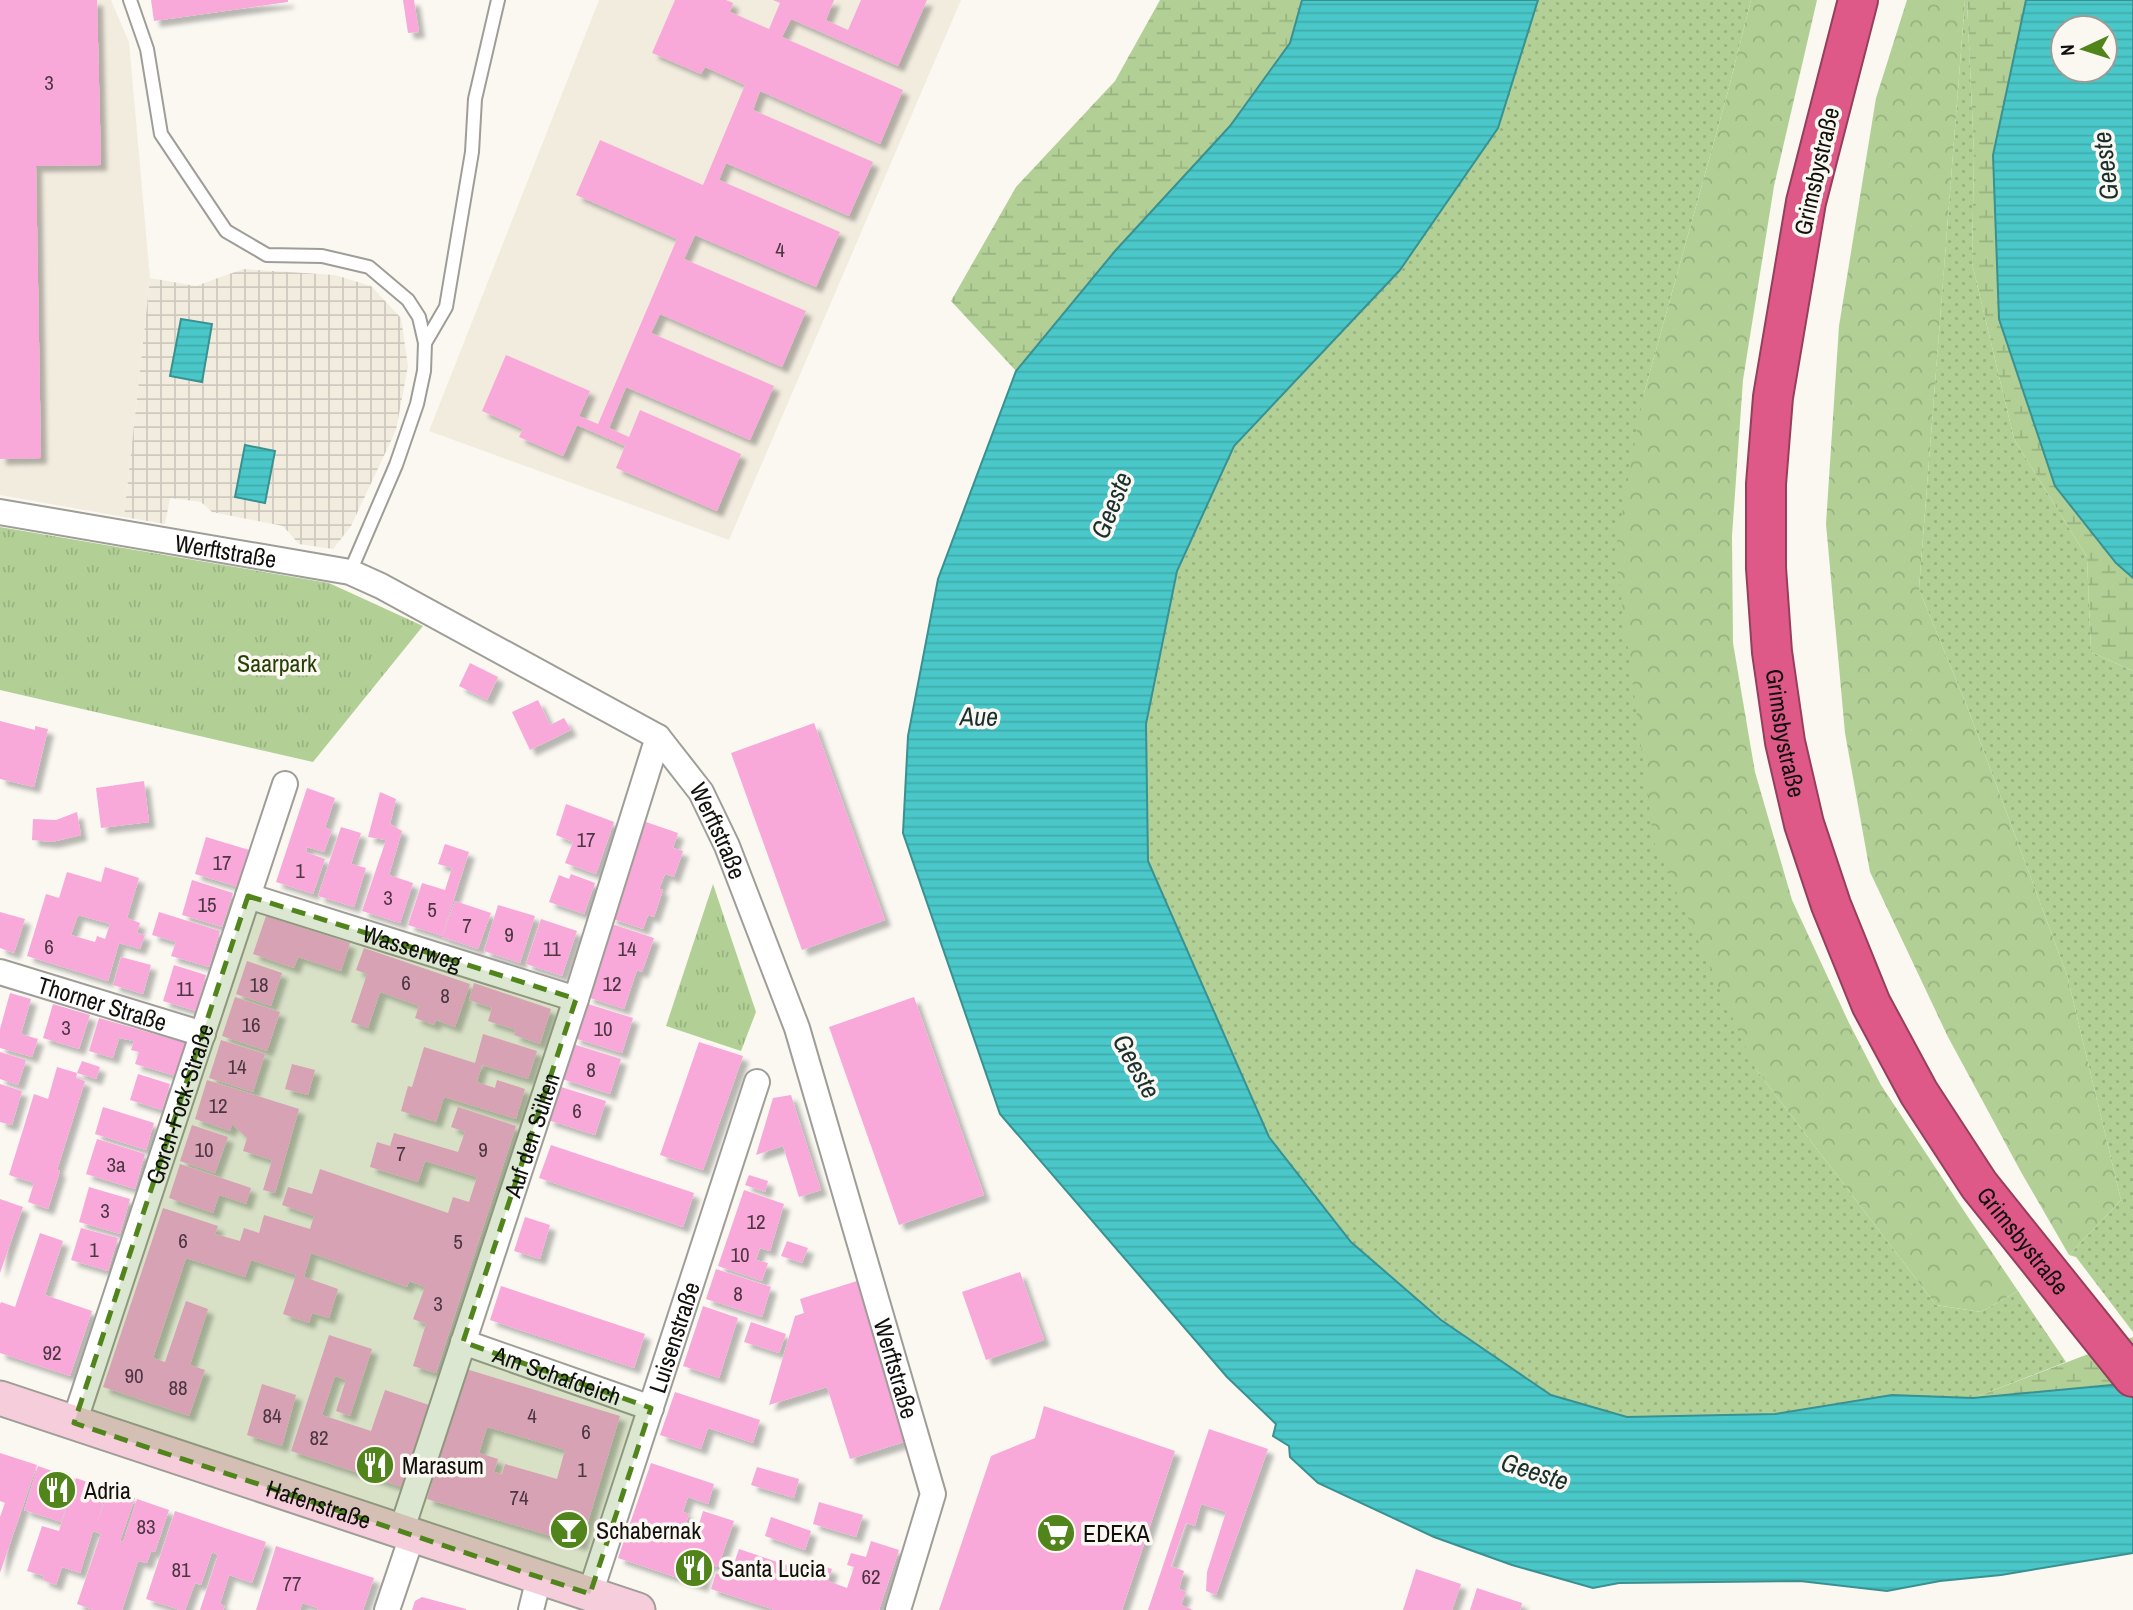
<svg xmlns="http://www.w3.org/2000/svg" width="2133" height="1610" viewBox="0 0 2133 1610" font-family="'Archivo Narrow',sans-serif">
<defs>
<pattern id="industrial-grid" width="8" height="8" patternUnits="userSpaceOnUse" patternTransform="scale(1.75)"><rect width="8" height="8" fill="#f2ecdf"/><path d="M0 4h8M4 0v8" fill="none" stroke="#cec9be"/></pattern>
<pattern id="grass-dots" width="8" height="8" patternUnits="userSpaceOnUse" patternTransform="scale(1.75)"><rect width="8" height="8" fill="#b2d096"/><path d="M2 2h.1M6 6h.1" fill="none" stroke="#98b280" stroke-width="1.8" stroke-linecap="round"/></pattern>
<pattern id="forest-crowns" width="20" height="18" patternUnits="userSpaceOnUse" patternTransform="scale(1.75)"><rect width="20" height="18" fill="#b2d096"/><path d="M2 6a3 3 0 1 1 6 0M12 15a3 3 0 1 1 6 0" fill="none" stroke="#98b280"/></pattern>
<pattern id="wetland-marsh" width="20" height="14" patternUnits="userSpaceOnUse" patternTransform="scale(1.75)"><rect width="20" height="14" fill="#b2d096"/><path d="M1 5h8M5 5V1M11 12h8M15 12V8" fill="none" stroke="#98b280"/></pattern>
<pattern id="park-tufts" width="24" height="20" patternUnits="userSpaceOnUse" patternTransform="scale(1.75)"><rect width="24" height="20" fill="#b2d096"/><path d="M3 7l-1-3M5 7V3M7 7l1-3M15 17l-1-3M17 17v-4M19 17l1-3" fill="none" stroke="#98b280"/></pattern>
<pattern id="water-rules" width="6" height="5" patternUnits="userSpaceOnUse" patternTransform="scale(1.75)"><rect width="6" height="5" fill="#4ac8c9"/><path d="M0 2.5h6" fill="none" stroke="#40abab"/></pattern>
<filter id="shadow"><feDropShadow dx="6" dy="6" stdDeviation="2" flood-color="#0004"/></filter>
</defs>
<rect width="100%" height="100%" fill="#faf8f1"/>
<path fill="#f2ecdf" d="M0 0H111L129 42 150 278 124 517 0 495Z
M599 0H961L729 540 429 431Z"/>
<path fill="url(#industrial-grid)" d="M243 269 335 275 371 286 401 318 408 366 396 430 351 526 333 549 299 544 283 526 212 512 201 502 170 498 165 524 124 517 150 278 196 286Z"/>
<path fill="url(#grass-dots)" d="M1538 0H1751L1727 95 1644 393 1755 1068 1936 1305 1981 1312 2018 1291 2066 1362 1973 1398 1892 1395 1775 1414 1627 1417 1551 1395 1441 1320 1351 1242 1269 1137 1148 861 1146 724 1177 571 1234 446 1400 270 1498 128Z
M1965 0H1967L1974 154 1972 263 2014 439 2087 557 2091 652 2133 671V1332L2076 1257 2069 1255 2121 1200 2067 975 1968 709 1919 589Z"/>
<path fill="url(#forest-crowns)" d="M1751 0H1817L1774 186 1743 380 1732 536 1733 643 1755 772 1792 900 1849 1023 1881 1085 1966 1214 2018 1291 1981 1312 1936 1305 1755 1068 1654 842 1615 552 1644 393 1727 95Z
M1907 0H1965L1919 589 1968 709 2067 975 2121 1200 2069 1255 2021 1172 1948 1037 1870 872 1845 733 1826 524 1839 326 1876 98Z"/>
<path fill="url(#wetland-marsh)" d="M1160 0H1302L1290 43 1230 126 1115 251 1016 371 951 301 1016 187 1115 81Z
M1967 0H2026L1993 155 2055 486 2116 563 2133 578V671L2091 652 2087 557 2014 439 1972 263 1974 154Z
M2133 1337V1383L1973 1398Z"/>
<path fill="url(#park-tufts)" d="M0 527 329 583 423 626 313 762 0 690Z
M713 884 756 1012 741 1051 666 1026Z"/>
<path fill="url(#water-rules)" stroke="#399191" stroke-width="2" fill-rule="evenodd" d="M1302 0H1538L1498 128 1400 270 1234 446 1177 571 1146 724 1148 861 1269 1137 1351 1242 1441 1320 1551 1395 1627 1417 1775 1414 1892 1395 1973 1398 2133 1383V1553L2001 1575 1940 1581 1887 1591 1800 1581 1619 1583 1593 1588 1512 1565 1434 1537 1318 1483 1290 1457 1289 1446 1273 1436 1276 1424 1227 1377 1000 1114 903 833 908 736 938 579 1016 371 1115 251 1230 126 1290 43Z
M2026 0H2133V578L2116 563 2055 486 1999 319 1993 155ZM2063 28H2105V70H2063Z
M181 319 212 324 202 382 170 376Z
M245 445 275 451 265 503 235 497Z"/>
<path fill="#f8a9da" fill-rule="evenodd" filter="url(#shadow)" d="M0 0H97L101 165 36 166 41 458 0 459Z
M151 0H288V2L154 21Z
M403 0H414L419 32 408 33Z
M675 0H726L733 3 730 12 769 29 780 3 773 0H834L826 20 848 30 861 0H927L898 66 791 19 782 37 903 90 880 144 760 91 753 110 873 162 849 216 726 163 719 180 840 232 816 287 695 235 684 259 806 311 782 367 660 314 651 333 774 386 750 440 626 387 609 428 629 437 640 410 741 454 717 511 616 468 625 446 577 425 563 456 519 437 523 429 482 411 506 355 590 391 579 416 598 424 677 239 576 195 600 140 703 185 745 85 705 67 701 74 652 53Z
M470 663 498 677 487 700 459 686Z
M538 700 550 725 564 718 571 730 530 750 512 712Z
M0 721 35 730V726L48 729 34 787 0 779Z
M814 723 885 920 802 950 731 753Z
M144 781 149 822 101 828 96 788Z
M307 788 335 798 325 828 332 830 324 852 307 847 306 852 325 859 313 894 276 882Z
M380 792 396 799 390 824 402 831 389 875 413 883 400 923 362 911 386 840 368 837Z
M566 804 614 822 596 874 565 863 573 842 556 835Z
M77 812 81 835 52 842 32 840 33 819 56 820Z
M643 821 678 833 673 848 683 851 674 877 665 874 659 889 663 890 654 917 648 915 643 929 610 918Z
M341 827 361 833 351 864 366 868 354 907 318 896Z
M206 837 249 850 238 887 195 874Z
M445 844 469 852 442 936 408 925 422 883 445 890 452 868 438 864Z
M105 867 139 878 127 918 140 923 137 933 145 935 140 949 119 943 108 981 27 956 46 894 59 898 67 872 101 882ZM78 915 110 924 105 939 97 936 95 942 71 935Z
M571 874 595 883 584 914 549 902 559 875 569 879Z
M192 880 233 893 222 927 182 915Z
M455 901 491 913 478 949 442 937Z
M498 905 535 916 520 963 484 951Z
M0 912 25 919 14 953 0 948Z
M159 912 220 931 209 967 171 956 176 942 152 935Z
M266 916 350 943 341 971 298 957 294 968 253 954Z
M541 919 577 931 562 976 526 964Z
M612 924 654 938 642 972 637 970 624 1009 587 997Z
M364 948 470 984 455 1027 436 1020 434 1025 415 1018 419 1006 380 992 368 1028 351 1022 367 974 356 970Z
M121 957 151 965 143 994 113 985Z
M247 961 282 973 271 1006 236 994Z
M174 965 206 975 196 1011 163 1001Z
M474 983 551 1009 540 1044 514 1035 516 1030 488 1021 492 1008 469 1000Z
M10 993 31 999 21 1034 38 1039 32 1057 0 1048V1029Z
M235 997 280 1012 267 1051 222 1036Z
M914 997 984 1195 899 1225 829 1027Z
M585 1003 633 1018 622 1053 574 1038Z
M53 1004 90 1015 79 1049 43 1038Z
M99 1018 186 1043 176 1076 135 1064 139 1052 131 1050 134 1041 119 1038 113 1058 89 1051Z
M483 1034 537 1051 528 1079 482 1065 477 1082 495 1088 497 1080 525 1089 516 1119 444 1097 436 1122 401 1111 408 1086 412 1087 424 1047 475 1063Z
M221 1040 265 1054 253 1092 209 1078Z
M699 1042 743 1056 703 1170 660 1155Z
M573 1044 621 1059 610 1094 562 1079Z
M0 1052 26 1060 18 1085 0 1079Z
M82 1061 100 1067 96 1079 77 1073 76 1078 85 1081 57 1170 60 1171 48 1209 28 1202 34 1183 9 1175 34 1094 48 1099 57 1067 77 1073Z
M292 1064 315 1070 308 1095 285 1089Z
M138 1074 170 1084 162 1110 130 1100Z
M207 1080 299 1109 275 1193 263 1190 272 1160 243 1151 247 1138 232 1124 230 1131 195 1119Z
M0 1084 22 1091 12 1125 0 1122Z
M558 1086 606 1101 595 1135 548 1120Z
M791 1095 821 1190 799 1197 783 1146 756 1155 773 1098Z
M103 1107 154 1123 146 1150 95 1134Z
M458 1107 516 1126 436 1373 413 1366 426 1324 413 1319 425 1287 409 1281 407 1287 311 1253 304 1277 338 1289 329 1318 312 1313 309 1323 283 1314 296 1275 251 1260 245 1277 186 1258 153 1358 165 1362 186 1301 208 1309 190 1365 205 1370 189 1416 103 1387 163 1208 218 1226 215 1234 240 1241 244 1228 259 1233 264 1215 310 1229 314 1216 282 1205 288 1187 312 1194 320 1169 448 1213 453 1197 469 1202 477 1177 425 1161 418 1182 370 1167 377 1142 390 1146 394 1133 458 1152 465 1132 451 1127Z
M192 1125 228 1137 215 1173 180 1161Z
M97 1139 145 1154 135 1189 86 1174Z
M551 1145 694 1193 683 1227 539 1178Z
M180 1164 251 1188 246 1204 219 1195 213 1213 169 1198Z
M749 1175 768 1181 765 1192 745 1185Z
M89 1187 130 1199 120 1234 79 1222Z
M744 1190 784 1204 770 1251 760 1248 756 1260 768 1263 762 1281 718 1266Z
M0 1199 23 1207 0 1273Z
M525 1217 550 1225 540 1259 514 1251Z
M81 1228 118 1238 108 1271 71 1260Z
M40 1233 63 1241 45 1295 92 1311 70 1376 0 1353V1304L1 1302 15 1307Z
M787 1241 808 1248 802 1263 781 1256Z
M716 1269 771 1287 762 1317 706 1299Z
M1020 1272 1044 1340 986 1360 962 1292Z
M857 1281 907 1441 850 1459 827 1387 769 1405 795 1316 804 1313 800 1299Z
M501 1286 645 1334 634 1368 490 1320Z
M703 1306 738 1318 719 1378 683 1366Z
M751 1322 786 1334 779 1353 744 1342Z
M329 1335 372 1349 350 1416 336 1411 346 1380 335 1376 322 1415 371 1431 385 1390 429 1405 402 1487 291 1451Z
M466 1369 620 1416 581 1545 427 1499ZM487 1427 565 1450 557 1479 505 1464 502 1474 494 1472 498 1459 479 1453Z
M262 1384 296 1395 282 1446 247 1435Z
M675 1392 760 1420 753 1443 708 1428 701 1449 660 1435Z
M1044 1406 1175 1451 1122 1610H939L991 1456 1035 1438Z
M1209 1429 1268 1449 1216 1595 1206 1591 1207 1572 1226 1512 1201 1504 1195 1526 1186 1523 1171 1566 1184 1571 1179 1589 1186 1592 1181 1605 1193 1610H1148Z
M0 1453 37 1465 0 1573V1517L5 1503 0 1501Z
M651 1463 714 1484 708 1504 688 1497 683 1512 689 1514 682 1536 694 1540 703 1511 734 1521 718 1567 709 1564 702 1586 618 1558Z
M38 1466 75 1479 61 1522 24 1510Z
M757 1467 799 1479 794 1498 751 1485Z
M76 1478 107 1489 97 1524 109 1489 135 1498 120 1541 123 1542 137 1499 169 1510 155 1552 151 1551 147 1563 138 1561 122 1610H94L77 1604 101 1534 93 1531 80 1573 62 1567 56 1585 43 1580 44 1576 27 1571 42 1526 59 1531Z
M819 1502 863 1515 856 1537 813 1524Z
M175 1511 266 1542 252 1583 229 1575 220 1604 225 1606 223 1610H200L218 1555 212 1552 201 1585 195 1583 185 1610H180L146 1599Z
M771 1517 811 1531 805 1550 765 1536Z
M871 1541 899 1550 879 1610H775L711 1589 716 1573 729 1578 739 1549 810 1573 814 1563 832 1569 828 1581 847 1588 854 1567 847 1565 851 1553 866 1557Z
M276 1546 374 1578 363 1610H317L318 1608 302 1603 300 1610H256Z
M1416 1569 1461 1584 1452 1610H1403Z
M1477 1588 1522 1603 1520 1610H1470Z
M422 1597 466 1609V1610H412L415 1601Z"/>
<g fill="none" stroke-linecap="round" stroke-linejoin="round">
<g stroke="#9f9d97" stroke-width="16">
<path id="lane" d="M130 0 147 49 161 134 226 231 267 255 322 256 369 267 408 300 419 317 425 343 424 371 417 404 396 465 350 572
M425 343 446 307 472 152 475 99 498 0"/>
</g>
<g stroke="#9f9d97" stroke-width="28">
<g id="street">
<path id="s1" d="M0 512 350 572 381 586 658 737 701 792 727 846 797 1028 933 1494 898 1610"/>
<path id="s2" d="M248 896 576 999"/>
<path id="s3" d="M0 972 203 1034"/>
<path id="s4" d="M463 1342 651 1408"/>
<path id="s5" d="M74 1423 285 784"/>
<path id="s6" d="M401 1532 576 999 658 737"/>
<path id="s7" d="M590 1594 757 1082"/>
<path d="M387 1610 412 1536"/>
<path d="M531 1610 539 1578"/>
</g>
</g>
<g stroke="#9f9d97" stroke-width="37">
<g id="secondary">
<path id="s8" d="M0 1398 638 1610"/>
</g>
</g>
<g stroke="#963f5d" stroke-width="42">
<g id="highway">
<path id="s9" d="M1858 0 1806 202 1773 397 1766 484V568L1772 652 1785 742 1804 824 1831 905 1871 1004 1919 1093 1979 1185 2133 1377"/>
</g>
</g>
<use href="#lane" stroke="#fff" stroke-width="12"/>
<use href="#street" stroke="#fff" stroke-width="24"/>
<use href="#secondary" stroke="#f5cddb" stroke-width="33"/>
<use href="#highway" stroke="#de5987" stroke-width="38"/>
</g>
<path fill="#51851c" fill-opacity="0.2" stroke="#51851c" stroke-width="5" stroke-dasharray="14 9" stroke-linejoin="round" d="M248 896 576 999 463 1342 651 1408 590 1594 74 1423Z"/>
<defs>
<g id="restaurant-disc" transform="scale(2.0125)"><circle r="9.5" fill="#51851c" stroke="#faf8f1"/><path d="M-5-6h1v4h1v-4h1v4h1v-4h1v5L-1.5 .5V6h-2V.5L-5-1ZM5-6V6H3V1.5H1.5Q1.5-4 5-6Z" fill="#fff"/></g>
<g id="bar-disc" transform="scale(2.0125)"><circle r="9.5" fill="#51851c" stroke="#faf8f1"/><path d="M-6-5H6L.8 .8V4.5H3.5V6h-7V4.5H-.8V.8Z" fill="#fff"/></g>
<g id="supermarket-disc" transform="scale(2.0125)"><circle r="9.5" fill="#51851c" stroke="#faf8f1"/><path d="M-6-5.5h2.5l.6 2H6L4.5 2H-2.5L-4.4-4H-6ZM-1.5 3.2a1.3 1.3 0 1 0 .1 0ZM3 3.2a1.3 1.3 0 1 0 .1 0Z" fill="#fff"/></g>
</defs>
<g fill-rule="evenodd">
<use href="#restaurant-disc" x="375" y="1465"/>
<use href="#restaurant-disc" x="57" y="1490"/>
<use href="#bar-disc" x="569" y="1530"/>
<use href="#supermarket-disc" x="1056" y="1533"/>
<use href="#restaurant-disc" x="694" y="1568"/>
</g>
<g text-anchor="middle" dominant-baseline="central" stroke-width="7" stroke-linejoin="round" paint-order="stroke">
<g font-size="21" fill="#4b3641">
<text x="49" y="82">3</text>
<text x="780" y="249">4</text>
<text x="586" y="839">17</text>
<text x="222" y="862">17</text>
<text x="300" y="870">1</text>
<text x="388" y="897">3</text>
<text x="207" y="904">15</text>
<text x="432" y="909">5</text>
<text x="467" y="925">7</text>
<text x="509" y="934">9</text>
<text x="49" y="946">6</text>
<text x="552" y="948">11</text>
<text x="627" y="948">14</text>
<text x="406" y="982">6</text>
<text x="612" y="983">12</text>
<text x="259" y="984">18</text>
<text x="185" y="988">11</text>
<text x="445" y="995">8</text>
<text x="251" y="1024">16</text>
<text x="66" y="1027">3</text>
<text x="603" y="1028">10</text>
<text x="237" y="1066">14</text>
<text x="591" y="1069">8</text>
<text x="218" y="1105">12</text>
<text x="577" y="1110">6</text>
<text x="204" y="1149">10</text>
<text x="483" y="1149">9</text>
<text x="401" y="1153">7</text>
<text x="116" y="1164">3a</text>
<text x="105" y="1210">3</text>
<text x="756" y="1221">12</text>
<text x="183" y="1240">6</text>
<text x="458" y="1241">5</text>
<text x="94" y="1249">1</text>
<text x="740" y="1254">10</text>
<text x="738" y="1293">8</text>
<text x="438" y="1303">3</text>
<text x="52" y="1352">92</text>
<text x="134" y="1375">90</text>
<text x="178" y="1387">88</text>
<text x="272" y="1415">84</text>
<text x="532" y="1415">4</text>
<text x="586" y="1431">6</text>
<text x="319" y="1437">82</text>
<text x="582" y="1469">1</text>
<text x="519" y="1497">74</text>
<text x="146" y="1526">83</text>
<text x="181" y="1569">81</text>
<text x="871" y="1576">62</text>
<text x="292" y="1583">77</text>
</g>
<g font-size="24" fill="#11100e" stroke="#faf8f1">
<text transform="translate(1816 171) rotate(-77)">Grimsbystraße</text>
<text stroke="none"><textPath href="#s1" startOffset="229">Werftstraße</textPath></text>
<text stroke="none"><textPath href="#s9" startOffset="744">Grimsbystraße</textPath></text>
<text stroke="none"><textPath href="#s1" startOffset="817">Werftstraße</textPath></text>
<text stroke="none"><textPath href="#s2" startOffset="172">Wasserweg</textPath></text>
<text stroke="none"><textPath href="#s3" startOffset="107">Thorner Straße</textPath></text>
<text stroke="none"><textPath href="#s5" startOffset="336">Gorch-Fock-Straße</textPath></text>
<text stroke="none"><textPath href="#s6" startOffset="418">Auf den Sülten</textPath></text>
<text stroke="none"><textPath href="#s9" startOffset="1311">Grimsbystraße</textPath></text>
<text stroke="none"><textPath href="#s7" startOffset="270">Luisenstraße</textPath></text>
<text stroke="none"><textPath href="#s1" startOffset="1384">Werftstraße</textPath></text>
<text stroke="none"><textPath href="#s4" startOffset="100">Am Schafdeich</textPath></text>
<text stroke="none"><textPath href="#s8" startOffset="336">Hafenstraße</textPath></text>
</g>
<g font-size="24" fill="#283f07" stroke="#faf8f1">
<text x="277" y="663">Saarpark</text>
</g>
<g font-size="24" fill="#11100e" stroke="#faf8f1" text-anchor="start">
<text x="402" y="1465">Marasum</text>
<text x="84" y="1490">Adria</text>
<text x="596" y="1530">Schabernak</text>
<text x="1083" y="1533">EDEKA</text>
<text x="721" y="1568">Santa Lucia</text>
</g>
<g font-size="26" font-style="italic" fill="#1a3030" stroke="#faf8f1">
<text transform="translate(2105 166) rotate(-97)">Geeste</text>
<text transform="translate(1111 505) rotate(-68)">Geeste</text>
<text transform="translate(979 716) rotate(1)">Aue</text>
<text transform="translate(1137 1066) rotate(61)">Geeste</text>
<text transform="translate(1535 1471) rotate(18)">Geeste</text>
</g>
</g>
<g transform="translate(2084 49) rotate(266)"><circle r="33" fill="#faf8f1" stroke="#9d9b96" stroke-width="2"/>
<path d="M0-5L12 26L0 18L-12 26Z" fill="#51851c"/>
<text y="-10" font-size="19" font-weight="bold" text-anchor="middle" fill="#11100e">N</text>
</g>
</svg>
